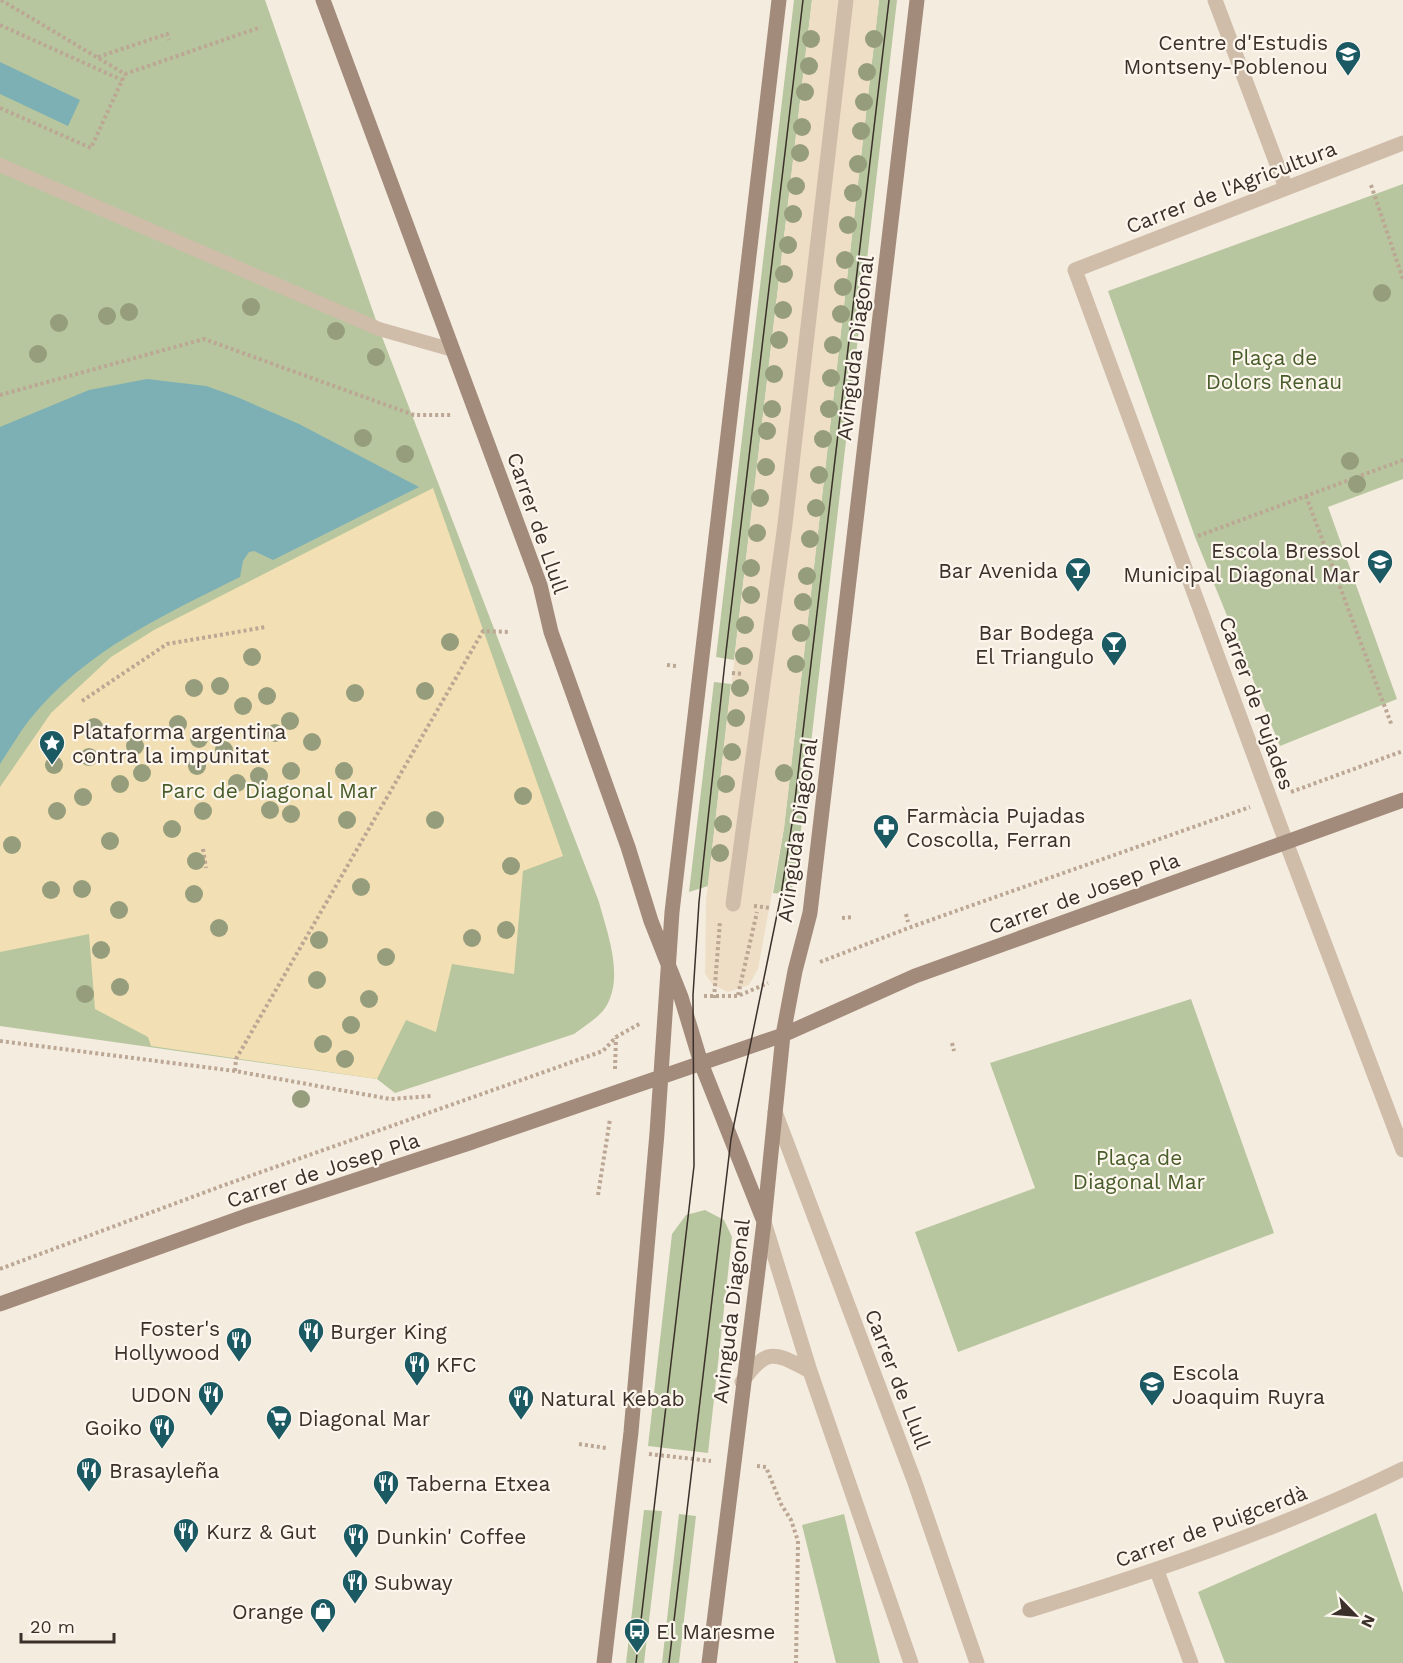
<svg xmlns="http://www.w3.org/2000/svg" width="1403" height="1663" viewBox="0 0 1403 1663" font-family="'Work Sans',sans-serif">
<rect width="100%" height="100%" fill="#f5ece0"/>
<path fill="#b7c69e" d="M0 0H265L379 329 599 902C607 932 623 973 608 1003 602 1016 586 1025 574 1034L395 1093 377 1079 0 1026Z
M794 0H812L734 660 716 657Z
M879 0H897L801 830 791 895 773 893 784 828Z
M1403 184V479L1328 507 1397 699 1280 746 1195 537 1108 291Z
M714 682 731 684 708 886 689 892Z
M1191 999 1274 1233 958 1352 915 1232 1035 1188 990 1063Z
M705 1210 724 1220 732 1237 708 1453 648 1446 672 1234 686 1215Z
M644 1510 662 1511 644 1663H626Z
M1376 1513 1403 1593V1663H1225L1198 1592Z
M679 1514 696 1516 679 1663H662Z
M844 1514 880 1663H836L802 1525Z"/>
<path fill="#f2e0b4" d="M433 488 563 856 523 871 514 974 452 964 436 1032 406 1020 377 1079 151 1046 148 1037 95 1009 89 934 0 952V787L51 713 111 657 154 630Z"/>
<path fill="#eedec5" d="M812 0H879L784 828 758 969 749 985 728 992 713 985 705 974 706 900Z"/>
<path fill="#7cb0b5" d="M0 62 80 100 68 126 0 94Z
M147 379 206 386 237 397 299 424 419 487 273 560 254 551 249 552 243 561 240 577C164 615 86 650 30 719 19 733 10 749 0 764V427L89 390Z"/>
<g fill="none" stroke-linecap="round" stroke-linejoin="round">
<path stroke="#bba794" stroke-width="4" stroke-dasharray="3 3" stroke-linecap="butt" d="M1 0 125 74 261 27
M0 25 122 80
M98 57 167 34 169 40
M0 108 91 148 125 74
M1371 185 1403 279
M0 395 204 339 414 415H452
M1306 496 1392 726
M1198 536 1403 460
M667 665 676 666
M732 673 743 674
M82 701 167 644 266 627
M1291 792 1403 751
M203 849 206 868
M754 906 771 908
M906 914 908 922
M842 918 854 917
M820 962 911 927 1250 807
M738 995 757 912
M704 996H738L768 983
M714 998 720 921
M0 1041 235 1071 390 1099 432 1096
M952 1043 954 1051
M615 1069 616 1038
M235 1071 236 1059 483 631 509 632
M598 1195 610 1119
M0 1269 219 1187 603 1051 616 1037 641 1023
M579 1444 606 1448
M649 1454 711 1461
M757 1466 766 1467 781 1504 791 1520 798 1541 796 1663"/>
<path stroke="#cfbdaa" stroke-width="14" d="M0 165 379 329 453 350"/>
<path stroke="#cfbdaa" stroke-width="15" d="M1215 0 1286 188
M1403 143 1075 270 1286 842 1403 1150
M733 904 785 524 846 0
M775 1112 914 1480 977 1663
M764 1222 810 1371 911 1663
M742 1382C767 1346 775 1353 810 1371
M1157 1571 1191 1663
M1030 1610C1157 1571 1283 1528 1403 1469"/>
<path stroke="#a38b7b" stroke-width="15" d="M323 0 540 585 551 632 628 847 651 921 681 997 701 1063 763 1219
M0 1304 246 1216 469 1143 783 1035 915 976 1403 800
M604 1663 631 1432 657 1133 672 912 779 0
M709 1663 764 1222 783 1035 795 971 810 913 917 0"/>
<path stroke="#3c302a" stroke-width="1.5" d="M636 1663 694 1166 693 995 699 902 726 652 803 0
M669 1663 731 1139 781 895 793 817 889 0"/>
</g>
<g fill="#969d7c">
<circle cx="811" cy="39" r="9"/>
<circle cx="874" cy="39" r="9"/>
<circle cx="809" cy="66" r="9"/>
<circle cx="867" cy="72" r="9"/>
<circle cx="805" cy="92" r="9"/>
<circle cx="864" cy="102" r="9"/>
<circle cx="802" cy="127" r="9"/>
<circle cx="861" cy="131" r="9"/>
<circle cx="800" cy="153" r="9"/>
<circle cx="858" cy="164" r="9"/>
<circle cx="796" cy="186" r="9"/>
<circle cx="853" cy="193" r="9"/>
<circle cx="793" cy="214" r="9"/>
<circle cx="848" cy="225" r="9"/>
<circle cx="788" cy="245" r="9"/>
<circle cx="845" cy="260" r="9"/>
<circle cx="784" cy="274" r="9"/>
<circle cx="843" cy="287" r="9"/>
<circle cx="1382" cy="293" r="9"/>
<circle cx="251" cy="307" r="9"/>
<circle cx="783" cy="310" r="9"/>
<circle cx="129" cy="312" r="9"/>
<circle cx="841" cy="314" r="9"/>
<circle cx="107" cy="316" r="9"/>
<circle cx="59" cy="323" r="9"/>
<circle cx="336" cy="331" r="9"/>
<circle cx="779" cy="340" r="9"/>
<circle cx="833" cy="345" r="9"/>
<circle cx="38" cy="354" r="9"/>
<circle cx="376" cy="357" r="9"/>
<circle cx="774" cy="374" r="9"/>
<circle cx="831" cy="378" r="9"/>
<circle cx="772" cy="409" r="9"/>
<circle cx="829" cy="409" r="9"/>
<circle cx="767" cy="431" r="9"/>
<circle cx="363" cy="438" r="9"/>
<circle cx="823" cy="439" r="9"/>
<circle cx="405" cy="454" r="9"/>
<circle cx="1350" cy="461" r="9"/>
<circle cx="766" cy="467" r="9"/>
<circle cx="819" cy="475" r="9"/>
<circle cx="1357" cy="484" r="9"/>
<circle cx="760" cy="498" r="9"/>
<circle cx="816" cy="508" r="9"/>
<circle cx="757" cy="533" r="9"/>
<circle cx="810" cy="539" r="9"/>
<circle cx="751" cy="568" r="9"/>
<circle cx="807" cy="576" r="9"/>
<circle cx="751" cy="595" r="9"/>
<circle cx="803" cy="602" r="9"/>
<circle cx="745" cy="625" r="9"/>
<circle cx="801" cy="633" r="9"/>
<circle cx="450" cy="642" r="9"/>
<circle cx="744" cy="656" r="9"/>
<circle cx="252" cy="657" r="9"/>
<circle cx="796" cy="664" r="9"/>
<circle cx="220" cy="686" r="9"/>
<circle cx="194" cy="688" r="9"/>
<circle cx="740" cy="688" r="9"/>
<circle cx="425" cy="691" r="9"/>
<circle cx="355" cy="693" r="9"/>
<circle cx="267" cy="696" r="9"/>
<circle cx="243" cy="706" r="9"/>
<circle cx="736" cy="718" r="9"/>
<circle cx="290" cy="721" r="9"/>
<circle cx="178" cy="724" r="9"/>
<circle cx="94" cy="727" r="9"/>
<circle cx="275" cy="733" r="9"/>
<circle cx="199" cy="739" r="9"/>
<circle cx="312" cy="742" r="9"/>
<circle cx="135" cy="746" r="9"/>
<circle cx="224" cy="750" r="9"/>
<circle cx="732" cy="752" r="9"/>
<circle cx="89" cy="757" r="9"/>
<circle cx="54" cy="765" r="9"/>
<circle cx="197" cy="766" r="9"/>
<circle cx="291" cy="771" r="9"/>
<circle cx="344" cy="771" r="9"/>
<circle cx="142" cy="773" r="9"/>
<circle cx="784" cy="773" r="9"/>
<circle cx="259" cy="776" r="9"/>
<circle cx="237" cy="783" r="9"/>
<circle cx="120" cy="784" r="9"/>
<circle cx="726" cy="784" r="9"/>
<circle cx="523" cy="796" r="9"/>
<circle cx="83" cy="797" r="9"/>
<circle cx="270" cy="810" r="9"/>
<circle cx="57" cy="811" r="9"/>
<circle cx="203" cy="811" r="9"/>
<circle cx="291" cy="814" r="9"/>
<circle cx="347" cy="820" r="9"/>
<circle cx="435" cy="820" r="9"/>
<circle cx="723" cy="824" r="9"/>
<circle cx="172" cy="829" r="9"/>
<circle cx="110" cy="841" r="9"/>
<circle cx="12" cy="845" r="9"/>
<circle cx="720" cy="853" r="9"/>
<circle cx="196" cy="861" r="9"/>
<circle cx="511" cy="866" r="9"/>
<circle cx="361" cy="887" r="9"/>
<circle cx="82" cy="889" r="9"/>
<circle cx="51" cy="890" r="9"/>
<circle cx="194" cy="894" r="9"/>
<circle cx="119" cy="910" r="9"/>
<circle cx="219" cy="928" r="9"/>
<circle cx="506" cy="930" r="9"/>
<circle cx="472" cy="938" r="9"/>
<circle cx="319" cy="940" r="9"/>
<circle cx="101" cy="950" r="9"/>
<circle cx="386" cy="957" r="9"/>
<circle cx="317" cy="980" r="9"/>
<circle cx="120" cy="987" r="9"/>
<circle cx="85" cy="994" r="9"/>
<circle cx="369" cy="999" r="9"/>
<circle cx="351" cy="1025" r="9"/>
<circle cx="323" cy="1044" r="9"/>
<circle cx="345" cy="1059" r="9"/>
<circle cx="301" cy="1099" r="9"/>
</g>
<defs>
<g id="school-pin" transform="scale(1.35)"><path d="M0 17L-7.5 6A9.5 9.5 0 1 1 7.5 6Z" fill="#1b5a62" stroke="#fcf6ed"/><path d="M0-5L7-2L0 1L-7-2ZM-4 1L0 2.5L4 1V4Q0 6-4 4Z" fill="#fff"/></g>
<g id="bar-pin" transform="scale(1.35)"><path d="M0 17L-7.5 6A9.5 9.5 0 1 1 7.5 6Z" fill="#1b5a62" stroke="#fcf6ed"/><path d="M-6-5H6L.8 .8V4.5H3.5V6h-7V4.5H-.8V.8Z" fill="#fff"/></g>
<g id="sight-pin" transform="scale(1.35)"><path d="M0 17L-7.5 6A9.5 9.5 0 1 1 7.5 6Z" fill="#1b5a62" stroke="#fcf6ed"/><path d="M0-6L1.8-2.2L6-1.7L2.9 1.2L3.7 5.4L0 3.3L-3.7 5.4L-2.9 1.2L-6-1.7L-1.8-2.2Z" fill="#fff"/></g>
<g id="pharmacy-pin" transform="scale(1.35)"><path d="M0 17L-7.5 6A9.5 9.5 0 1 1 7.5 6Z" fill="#1b5a62" stroke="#fcf6ed"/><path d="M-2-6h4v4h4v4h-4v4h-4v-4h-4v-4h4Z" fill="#fff"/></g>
<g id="restaurant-pin" transform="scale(1.35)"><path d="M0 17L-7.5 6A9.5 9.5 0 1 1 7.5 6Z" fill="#1b5a62" stroke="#fcf6ed"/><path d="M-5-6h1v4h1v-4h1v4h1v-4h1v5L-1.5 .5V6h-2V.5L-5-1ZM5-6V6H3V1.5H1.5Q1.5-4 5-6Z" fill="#fff"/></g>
<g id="supermarket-pin" transform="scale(1.35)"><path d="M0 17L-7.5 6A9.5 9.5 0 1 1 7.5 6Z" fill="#1b5a62" stroke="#fcf6ed"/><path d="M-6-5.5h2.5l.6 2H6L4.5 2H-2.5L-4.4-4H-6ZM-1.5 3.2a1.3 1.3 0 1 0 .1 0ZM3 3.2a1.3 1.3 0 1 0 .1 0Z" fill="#fff"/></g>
<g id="shop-pin" transform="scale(1.35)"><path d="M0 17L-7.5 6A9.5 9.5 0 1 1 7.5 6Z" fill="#1b5a62" stroke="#fcf6ed"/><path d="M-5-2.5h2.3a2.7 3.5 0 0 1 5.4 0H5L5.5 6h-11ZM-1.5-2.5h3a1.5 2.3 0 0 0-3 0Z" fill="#fff"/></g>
<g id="bus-pin" transform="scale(1.35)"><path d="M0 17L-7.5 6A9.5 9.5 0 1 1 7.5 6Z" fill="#1b5a62" stroke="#fcf6ed"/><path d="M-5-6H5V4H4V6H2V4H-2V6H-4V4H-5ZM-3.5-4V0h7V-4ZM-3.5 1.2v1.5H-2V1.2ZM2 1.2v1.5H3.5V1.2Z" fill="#fff"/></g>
</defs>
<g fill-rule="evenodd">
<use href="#school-pin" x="1348" y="54"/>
<use href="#school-pin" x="1380" y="562"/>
<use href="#bar-pin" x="1078" y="570"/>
<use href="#bar-pin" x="1114" y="644"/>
<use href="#sight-pin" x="52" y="743"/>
<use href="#pharmacy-pin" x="886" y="827"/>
<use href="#restaurant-pin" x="311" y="1331"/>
<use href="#restaurant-pin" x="239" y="1340"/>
<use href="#restaurant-pin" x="417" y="1364"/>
<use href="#school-pin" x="1152" y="1384"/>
<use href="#restaurant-pin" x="211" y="1394"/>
<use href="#restaurant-pin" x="521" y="1398"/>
<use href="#supermarket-pin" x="279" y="1418"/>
<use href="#restaurant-pin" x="162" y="1427"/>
<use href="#restaurant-pin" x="89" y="1470"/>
<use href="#restaurant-pin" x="386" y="1483"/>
<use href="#restaurant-pin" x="186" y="1531"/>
<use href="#restaurant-pin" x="356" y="1536"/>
<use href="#restaurant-pin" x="355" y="1582"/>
<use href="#shop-pin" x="323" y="1611"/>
<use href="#bus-pin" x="637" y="1631"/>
</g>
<g text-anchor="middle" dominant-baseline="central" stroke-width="4.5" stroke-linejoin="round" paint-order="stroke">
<g font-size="21" fill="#3c302a" stroke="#fcf6ed" text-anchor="start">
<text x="1328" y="42" text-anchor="end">Centre d'Estudis<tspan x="1328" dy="24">Montseny-Poblenou</tspan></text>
<text x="1360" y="550" text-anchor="end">Escola Bressol<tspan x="1360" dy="24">Municipal Diagonal Mar</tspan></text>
<text x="1058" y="570" text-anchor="end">Bar Avenida</text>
<text x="1094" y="632" text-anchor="end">Bar Bodega<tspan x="1094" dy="24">El Triangulo</tspan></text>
<text x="72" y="731">Plataforma argentina<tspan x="72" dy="24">contra la impunitat</tspan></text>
<text x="906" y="815">Farmàcia Pujadas<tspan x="906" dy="24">Coscolla, Ferran</tspan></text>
<text x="220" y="1328" text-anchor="end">Foster's<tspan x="220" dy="24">Hollywood</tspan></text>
<text x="330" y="1331">Burger King</text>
<text x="436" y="1364">KFC</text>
<text x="1172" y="1372">Escola<tspan x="1172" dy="24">Joaquim Ruyra</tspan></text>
<text x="192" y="1394" text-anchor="end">UDON</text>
<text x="540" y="1398">Natural Kebab</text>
<text x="298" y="1418">Diagonal Mar</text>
<text x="142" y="1427" text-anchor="end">Goiko</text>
<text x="109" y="1470">Brasayleña</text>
<text x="406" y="1483">Taberna Etxea</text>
<text x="206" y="1531">Kurz &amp; Gut</text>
<text x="376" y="1536">Dunkin' Coffee</text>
<text x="374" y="1582">Subway</text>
<text x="304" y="1611" text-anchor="end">Orange</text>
<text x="656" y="1631">El Maresme</text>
</g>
<g font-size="21" fill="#3c302a" stroke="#fcf6ed">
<text transform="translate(1231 187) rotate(-21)">Carrer de l'Agricultura</text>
<text transform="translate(855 348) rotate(-83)">Avinguda Diagonal</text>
<text transform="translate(538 523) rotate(71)">Carrer de Llull</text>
<text transform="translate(1257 703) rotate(70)">Carrer de Pujades</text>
<text transform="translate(797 830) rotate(-82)">Avinguda Diagonal</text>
<text transform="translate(1084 893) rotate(-20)">Carrer de Josep Pla</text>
<text transform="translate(323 1170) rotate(-18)">Carrer de Josep Pla</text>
<text transform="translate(731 1311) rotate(-83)">Avinguda Diagonal</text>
<text transform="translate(898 1379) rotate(69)">Carrer de Llull</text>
<text transform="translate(1211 1526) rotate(-20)">Carrer de Puigcerdà</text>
</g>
<g font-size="21" fill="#485d2b" stroke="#fcf6ed">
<text x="1274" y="357">Plaça de<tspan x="1274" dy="24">Dolors Renau</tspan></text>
<text x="269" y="790">Parc de Diagonal Mar</text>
<text x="1139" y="1157">Plaça de<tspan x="1139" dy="24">Diagonal Mar</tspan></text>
</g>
</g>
<g transform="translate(1355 1615) rotate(115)" stroke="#fcf6ed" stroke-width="4.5" paint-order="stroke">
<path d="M0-4.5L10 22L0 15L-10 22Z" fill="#3c302a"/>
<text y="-9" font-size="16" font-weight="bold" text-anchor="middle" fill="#3c302a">N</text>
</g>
<path d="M21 1633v9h93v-9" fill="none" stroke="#3c302a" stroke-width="3"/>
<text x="30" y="1633" font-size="18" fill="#3c302a" stroke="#fcf6ed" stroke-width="4.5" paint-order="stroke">20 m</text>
</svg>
